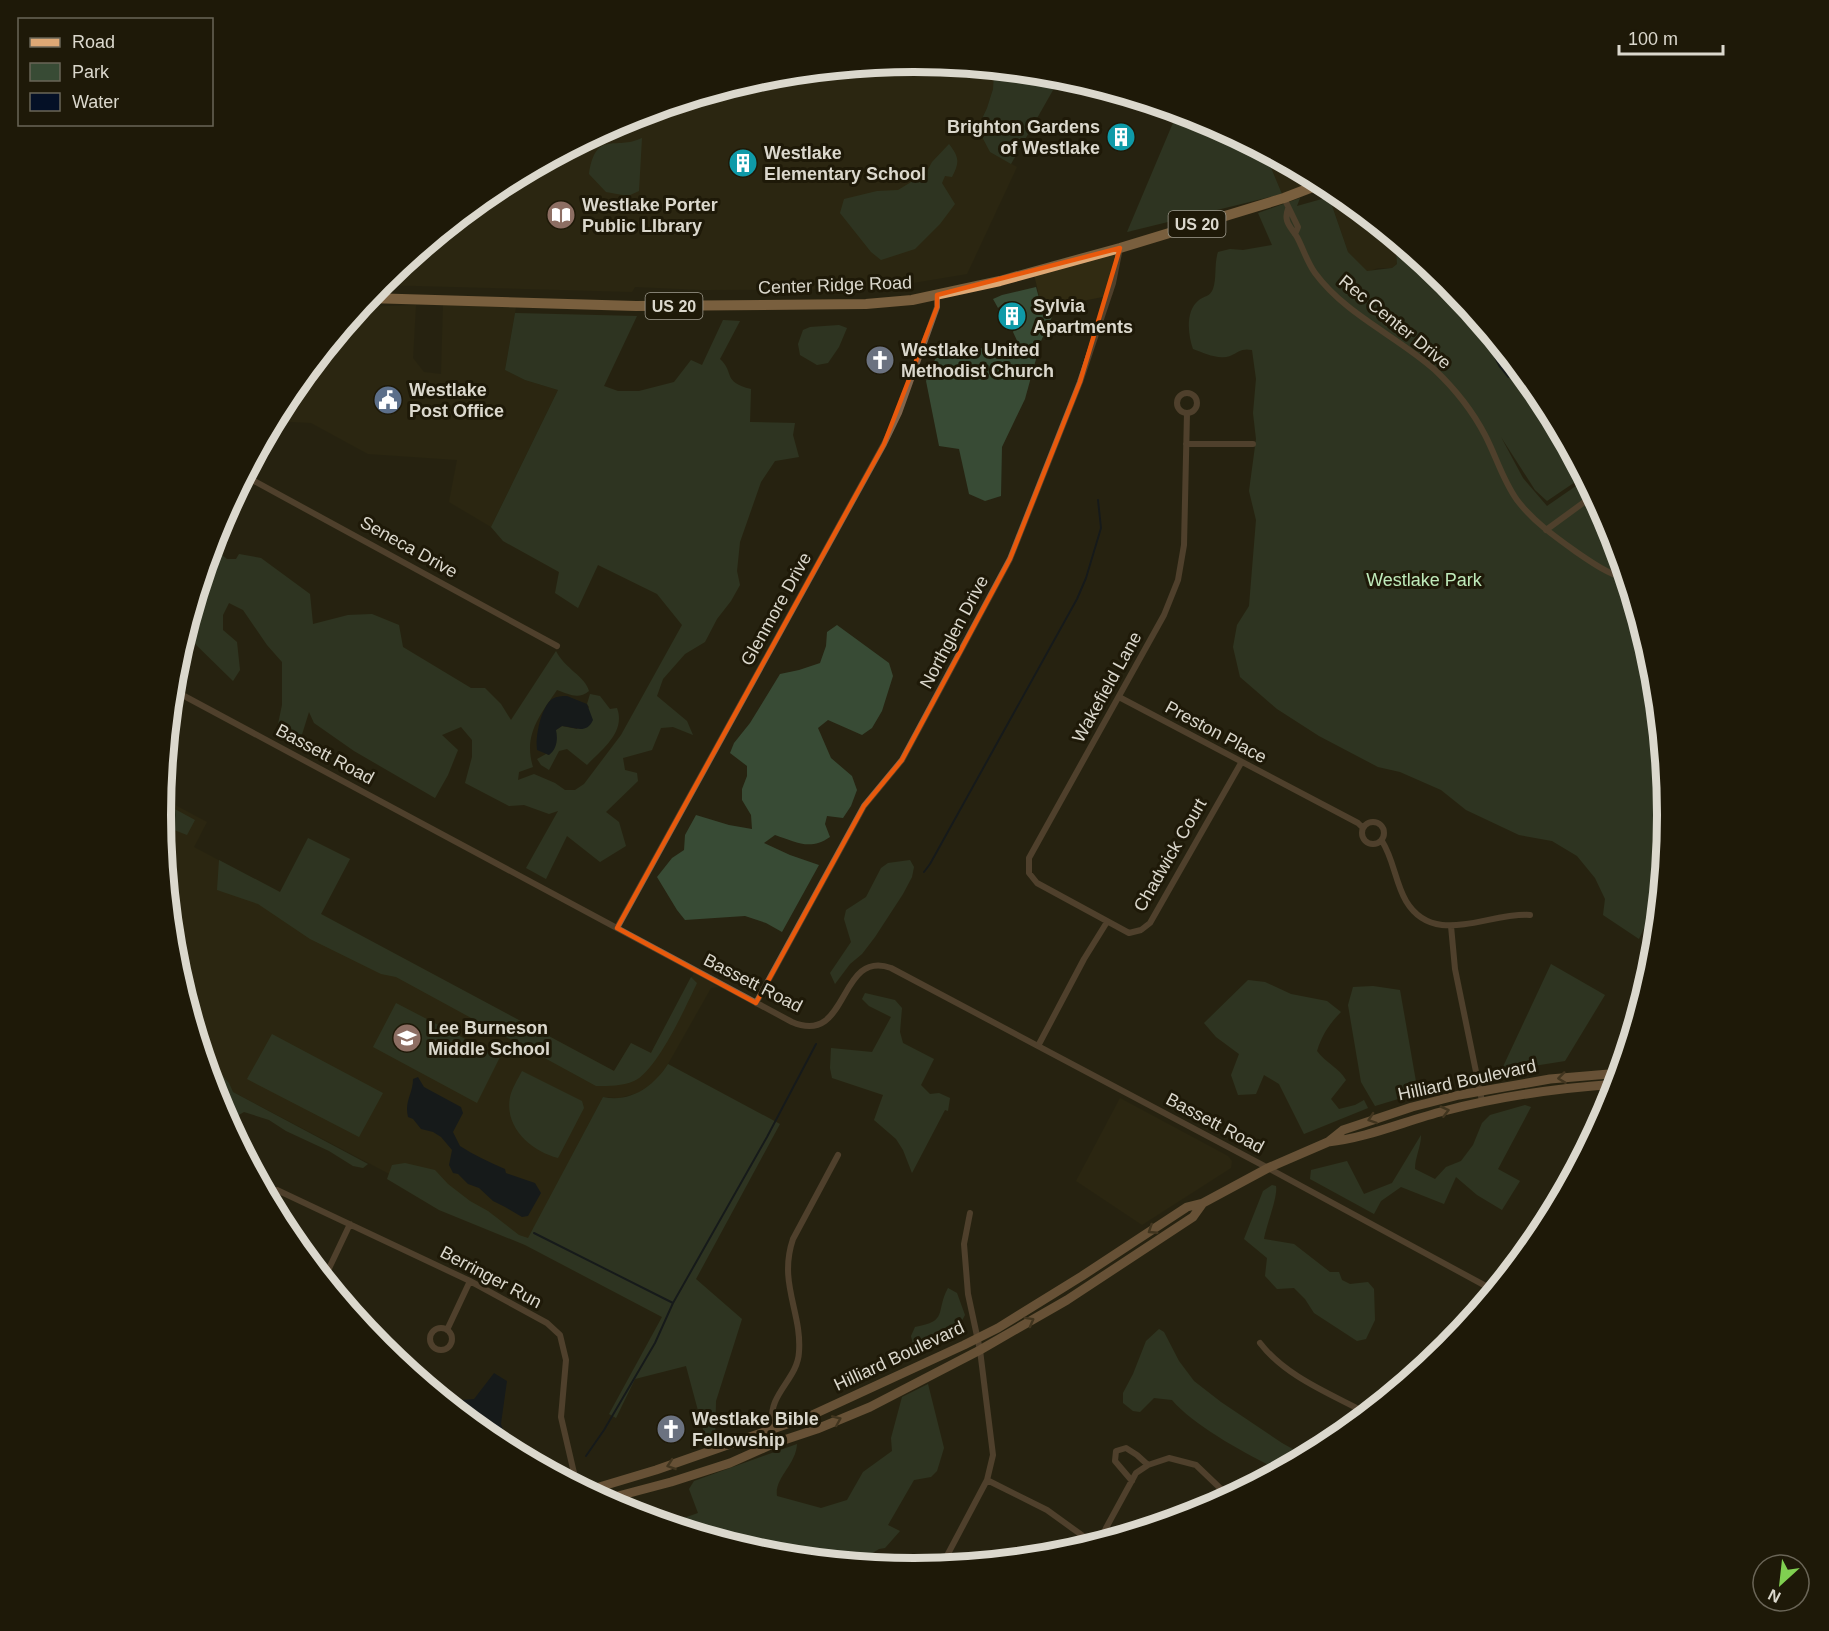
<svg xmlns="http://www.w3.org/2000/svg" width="1829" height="1631" viewBox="0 0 1829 1631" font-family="Arial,sans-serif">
<rect width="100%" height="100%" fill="#272311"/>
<path fill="#312b12" d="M915 62 994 69 993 89 987 108 980 123 990 152 1017 167 967 274 877 289 702 290 635 287 632 292 379 285 496 188 626 119 768 76Z
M1264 151 1321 182 1282 194Z
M1330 187 1395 239 1397 264 1392 268H1378L1367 272 1348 252 1326 188Z
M1122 250 1113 295 1042 309 1034 274Z
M416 305 413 358 424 372 441 374 443 305 516 307 505 370 525 380 558 390 491 527 449 502 457 460 368 454 311 423 275 421 288 396 361 307Z
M162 798 207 822 194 847 614 1071 631 1043 651 1053 694 973 719 987 711 988 668 1064 656 1081 638 1093 619 1098 603 1097 525 1245 233 1092 222 1112 218 1104 175 962 161 815Z
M1120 1098 1228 1156 1232 1161 1231 1168 1142 1225 1076 1181Z"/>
<path fill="#384b35" d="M994 72 1021 75 1023 72 1061 76 1011 164 990 152 979 131 980 123 987 108 993 89Z
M1178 111 1203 119 1264 151 1282 194 1127 232Z
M642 138 639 191 628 196 606 192 589 174C596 129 615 151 642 138Z
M949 144C959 157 960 162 952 177L945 176 942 183 955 204 940 224 915 249 881 260 871 252 840 213 844 199 877 191 898 190 926 173 932 162Z
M1329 197 1348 252 1367 271 1392 268 1397 264 1395 239 1430 268 1435 287 1485 340 1499 367 1517 378 1522 373 1542 397 1584 476 1547 501 1535 490 1501 437 1523 478 1547 506 1586 479 1611 527 1654 669 1668 816 1658 923 1651 921 1643 930 1639 939 1603 915 1605 899 1595 878 1577 856 1552 841 1519 835 1466 810 1441 790 1400 772 1378 767 1319 736 1277 709 1240 677 1233 647 1237 625 1249 606 1256 520 1249 491 1256 439 1253 413 1256 379 1252 350C1241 348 1239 352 1230 356 1218 360 1204 353 1193 349 1188 335 1185 311 1199 300 1204 296 1210 297 1213 289 1217 278 1214 264 1218 252L1230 249 1243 250 1272 245 1258 213 1300 198 1297 206Z
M1036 287 1042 309 1057 306 1041 341 1025 399 1002 447 1001 496 985 501 969 494 959 449 939 446 926 381 936 357 952 351 963 343 1006 355 1020 347 1013 332 1016 326 1019 308 1005 302 998 308 993 299 1002 295Z
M515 313 637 316 604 386 618 391H639L674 382 691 360 702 365 723 320 740 321 720 359C735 373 722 382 751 389L750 422 795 423 793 435 799 457 775 461 761 482 740 542 737 571 740 585 731 601 717 619 705 642 685 654 663 679 657 696 687 721 693 735 673 727 661 728 652 750 623 758 625 770 637 773 638 781 606 812 619 822 626 846 600 862 567 836 546 879 526 868 558 811 549 814 524 805 509 806 465 783 472 757V740L461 727 442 735 458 750 448 775 435 798 354 751 314 723 309 712 299 744 278 724 282 705V662L267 645 243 610 229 603 223 615V630L237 642 240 670 233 681 185 634 212 547 227 559H236L239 554 261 558 310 594 313 624 348 615 372 614 399 625 403 647 471 688H485L501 704 511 720 556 651C565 669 585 676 589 691 578 700 569 694 557 690 540 715 523 735 533 767L519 772 518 780 534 774 555 783 565 790H575L584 784 621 735 682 625 657 594 598 565 578 608 555 593 559 572 503 541 491 527 558 390 525 380 505 370Z
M839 325 847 328 839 347 828 363 817 365 800 355 798 344 803 330 810 327Z
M837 625 889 663 893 676 882 711 872 728 862 735 828 720 818 728 831 758 852 776 857 790 851 806 843 818 827 816 825 824 830 837C810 851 796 842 775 835L764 843 790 855 819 865 782 932 766 923 745 916 685 920 677 910 657 877 672 858 684 850 685 835 696 815 729 825 752 829 751 815 742 800V789L747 776V766L730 753 734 743 750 723 780 674 799 670 820 663 826 646 827 632Z
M590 694 600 696 610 709 617 708C626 732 602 749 587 765L567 749 559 751 549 770 541 765 537 759 546 754 549 755 556 730 562 726 577 729 589 707 587 704Z
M162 802 195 820 187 835 169 828 162 827Z
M308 838 350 859 321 914 614 1071 631 1043 651 1053 691 977 697 983C686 1006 657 1071 634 1081 622 1086 609 1086 596 1086L396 977 381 974 310 939 258 904 217 890 219 860 280 892Z
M910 860 914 867 912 877 903 894 875 937 862 954 850 964 835 984 830 973 851 942 844 919 846 910 866 897 881 868 888 863Z
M1551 964 1605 995 1565 1061 1501 1071Z
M1248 980 1265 982 1291 994 1327 1001 1341 1012C1329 1024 1322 1035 1317 1051 1326 1063 1339 1068 1346 1080L1331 1099 1339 1109 1355 1105 1364 1100 1368 1108 1304 1134 1279 1084 1264 1075 1256 1094 1238 1095 1231 1075 1239 1054 1216 1037 1204 1023Z
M1373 986 1400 990 1418 1093 1375 1106 1361 1082 1348 1005 1353 987Z
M865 993 895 1000 902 1008 900 1032 903 1043 934 1059 921 1085 930 1094 939 1093 950 1098 948 1111 945 1110 912 1173 903 1150 896 1139 874 1120 883 1095 832 1078 830 1068 831 1048 872 1052 891 1017 869 1006 862 999Z
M396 1003 500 1057 477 1103 373 1047Z
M272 1034 383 1093 359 1137 247 1079Z
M668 1064 780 1124 696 1279 742 1319 716 1401 715 1442 707 1444 686 1366 635 1379 616 1418 609 1414 662 1317 525 1245 439 1210 387 1179 392 1165 405 1163 435 1170 448 1184 470 1201 488 1211 519 1235 528 1238 603 1097C631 1103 654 1086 668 1064Z
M208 1071 219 1072 229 1083 233 1092 368 1164 363 1168 353 1166 329 1151 286 1131 269 1120 244 1112 237 1116 227 1103 222 1112Z
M522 1071 582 1101 584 1108 558 1158C532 1151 504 1128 510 1097 512 1088 518 1079 522 1071Z
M1525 1105 1531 1107 1498 1169 1520 1181 1502 1210 1477 1195 1456 1177 1444 1204 1401 1187 1381 1201 1374 1214 1310 1179 1311 1170 1347 1161 1364 1194 1392 1183 1421 1135C1421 1147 1415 1157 1415 1169L1435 1179 1446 1167 1461 1161 1473 1145 1482 1123 1490 1115Z
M1272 1185 1276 1186C1278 1197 1266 1226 1264 1239L1294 1244 1330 1272H1339L1342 1280 1350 1284 1368 1282 1374 1289 1375 1320 1366 1339 1357 1341 1314 1313 1305 1299 1294 1288 1277 1289 1265 1276 1267 1258 1244 1239 1263 1191Z
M948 1288 957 1293 965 1315 954 1335 920 1352 913 1344 911 1336 915 1327C949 1321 935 1312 948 1288Z
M1159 1329 1164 1332 1179 1361 1194 1381 1221 1402 1282 1443 1307 1457 1280 1471C1247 1454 1195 1427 1172 1400L1154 1398 1140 1412 1133 1411 1123 1403V1393L1133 1374 1146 1341Z
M928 1384 944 1448 937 1471 931 1477 914 1480 888 1525 900 1531 885 1548 879 1549 863 1559 865 1565 844 1563 842 1559 822 1560 767 1555 667 1524 698 1513 689 1489 694 1481 797 1444C796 1465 774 1478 777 1496L821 1508 847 1500 863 1472 892 1451 891 1438 902 1397Z"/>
<path fill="#041026" d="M1430 268 1448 283 1522 373 1517 378H1508L1499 367 1485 340 1435 287Z
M567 696 587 704 593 720C586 735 575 727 562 726L556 730C558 739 557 749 549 755L537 750C535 737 541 707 552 699 557 696 562 696 567 696Z
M418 1077 424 1087 461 1107 463 1113 453 1132 460 1146C474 1155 489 1162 505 1169L506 1173 535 1183 541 1193 528 1216 522 1217 505 1207 493 1201 479 1188 468 1184 458 1174 453 1173 449 1165 452 1150 441 1137 433 1132 421 1129 413 1119 408 1117C404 1101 413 1094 413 1079Z
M494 1373 507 1381 501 1424 510 1450 495 1442 445 1401 474 1399Z"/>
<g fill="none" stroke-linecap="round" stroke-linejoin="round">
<path stroke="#041026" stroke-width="2" d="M924 872 930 864 1077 599 1086 578 1101 528 1098 500
M534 1233 673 1303
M586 1456 604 1430 655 1343 673 1303 767 1137 816 1044"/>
<path stroke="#80654e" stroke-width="6" d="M1306 174 1310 189
M1284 198 1298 227 1295 234
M1288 209C1283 222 1291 227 1297 237 1303 248 1307 262 1315 273 1346 315 1397 336 1435 370 1455 389 1472 410 1485 435 1496 456 1503 481 1517 500 1533 521 1554 536 1575 551 1591 562 1608 574 1627 579
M1177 403a10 10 0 1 1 20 0a10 10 0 1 1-20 0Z
M1187 413 1184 545 1178 580 1164 615 1029 858V873L1037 883 1129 933 1141 930 1150 923 1241 763
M1186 444H1253
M245 476 557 646
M1546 530 1594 495
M173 690 792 1022C850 1047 837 949 891 968L1268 1168 1495 1291
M1119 697 1358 823 1363 828
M1362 833a11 11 0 1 1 22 0a11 11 0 1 1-22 0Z
M1382 841C1394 860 1395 882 1406 901 1434 948 1488 912 1530 915
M1451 926 1455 969 1482 1101
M617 928 884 444 899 413 937 307V295
M756 1003 864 806 902 760 1010 559 1080 382 1113 283 1120 248
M1038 1046 1084 959 1107 922
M266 1194 277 1190 470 1281 547 1323 560 1335 566 1360 561 1417 577 1486
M324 1279 350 1224
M430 1339a11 11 0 1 1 22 0a11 11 0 1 1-22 0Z
M447 1330 470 1281
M1260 1343C1286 1377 1331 1394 1368 1414
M775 1443C772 1431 770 1414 775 1402 782 1385 798 1372 799 1352 802 1312 778 1283 793 1239L838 1155
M987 1480 1047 1510 1083 1536 1099 1544
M1132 1481 1115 1461 1116 1451 1126 1448 1137 1455 1148 1465
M1100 1543 1106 1528 1136 1473 1148 1465 1169 1458 1196 1465 1221 1489 1233 1496
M941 1567 987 1480 993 1455 980 1350 968 1294 964 1244 970 1213"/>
<path stroke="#b58b64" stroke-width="9" d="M1328 1142C1367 1138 1405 1121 1444 1111 1501 1096 1559 1088 1617 1084
M586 1491 656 1470 810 1416 964 1345 998 1328 1082 1276 1187 1207 1203 1203 1268 1168 1328 1142 1343 1130 1412 1107 1459 1095 1550 1079 1621 1073
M603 1500 671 1482 730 1463 775 1443 817 1429 870 1407 980 1350 1067 1300 1193 1217 1203 1203"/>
<path stroke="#dea875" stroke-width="10" d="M368 298 636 306 866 304 912 300 1000 281 1120 248 1284 198 1323 183"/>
</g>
<defs><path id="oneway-chevron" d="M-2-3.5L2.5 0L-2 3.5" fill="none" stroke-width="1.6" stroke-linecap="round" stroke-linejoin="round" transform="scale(1.5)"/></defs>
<g stroke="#624c31">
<use href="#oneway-chevron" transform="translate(1562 1078) rotate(173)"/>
<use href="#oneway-chevron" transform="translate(1445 1111) rotate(-14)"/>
<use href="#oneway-chevron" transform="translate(1372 1119) rotate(161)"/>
<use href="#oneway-chevron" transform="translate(1152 1230) rotate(147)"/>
<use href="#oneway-chevron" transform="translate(1030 1321) rotate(-29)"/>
<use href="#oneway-chevron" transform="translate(837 1420) rotate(-23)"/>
<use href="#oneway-chevron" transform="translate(671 1465) rotate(161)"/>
</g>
<path d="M0 0H1829V1631H0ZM1120 248 1080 382 1010 559 902 760 864 806 756 1003 617 928 884 444 937 307V295Z" fill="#272311" fill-opacity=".55" fill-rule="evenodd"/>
<path fill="none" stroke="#e8590c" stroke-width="4.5" stroke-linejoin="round" d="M1120 248 1080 382 1010 559 902 760 864 806 756 1003 617 928 884 444 937 307V295Z"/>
<defs>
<g id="building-disc" transform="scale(1.5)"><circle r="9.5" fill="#0f9aa8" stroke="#1e1908"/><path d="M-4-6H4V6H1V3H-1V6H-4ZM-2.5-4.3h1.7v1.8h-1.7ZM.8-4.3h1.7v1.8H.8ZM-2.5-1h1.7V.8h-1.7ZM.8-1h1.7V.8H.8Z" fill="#fff"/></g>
<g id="library-disc" transform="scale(1.5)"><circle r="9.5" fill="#8d6e63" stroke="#1e1908"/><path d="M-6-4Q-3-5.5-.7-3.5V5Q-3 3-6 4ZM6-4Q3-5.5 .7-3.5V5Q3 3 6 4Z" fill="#fff"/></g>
<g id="church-disc" transform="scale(1.5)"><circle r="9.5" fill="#6b7280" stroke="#1e1908"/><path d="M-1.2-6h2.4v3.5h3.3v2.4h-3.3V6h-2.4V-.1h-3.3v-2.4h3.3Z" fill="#fff"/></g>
<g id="civic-disc" transform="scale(1.5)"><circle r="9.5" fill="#5c6f8a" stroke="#1e1908"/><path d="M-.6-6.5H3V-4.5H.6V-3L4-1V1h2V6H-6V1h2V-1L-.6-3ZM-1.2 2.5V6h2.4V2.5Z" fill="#fff"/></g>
<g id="school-disc" transform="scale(1.5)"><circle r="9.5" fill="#8d6e63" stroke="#1e1908"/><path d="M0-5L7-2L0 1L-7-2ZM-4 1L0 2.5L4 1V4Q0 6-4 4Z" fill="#fff"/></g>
</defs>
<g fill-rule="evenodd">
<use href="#building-disc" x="1121" y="137"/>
<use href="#building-disc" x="743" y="163"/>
<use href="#library-disc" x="561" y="215"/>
<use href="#building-disc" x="1012" y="316"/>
<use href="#church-disc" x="880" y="360"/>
<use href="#civic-disc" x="388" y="400"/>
<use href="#school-disc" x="407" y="1038"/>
<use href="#church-disc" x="671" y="1429"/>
</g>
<g text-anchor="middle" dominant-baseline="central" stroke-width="6" stroke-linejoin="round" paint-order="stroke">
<g fill="#1e1908" stroke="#a29f92" stroke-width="1.5">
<rect x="1168.5" y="211" width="57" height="26" rx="4.5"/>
<rect x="645.5" y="293" width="57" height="26" rx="4.5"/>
</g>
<g font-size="16" font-weight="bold" fill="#dbd8cd">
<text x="1197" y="224">US 20</text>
<text x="674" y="306">US 20</text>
</g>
<g font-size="18" font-weight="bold" fill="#dbd8cd" stroke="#1e1908" text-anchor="start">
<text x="1100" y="127" text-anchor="end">Brighton Gardens<tspan x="1100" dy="21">of Westlake</tspan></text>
<text x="764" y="153">Westlake<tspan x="764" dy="21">Elementary School</tspan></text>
<text x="582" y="205">Westlake Porter<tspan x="582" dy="21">Public LIbrary</tspan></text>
<text x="1033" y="306">Sylvia<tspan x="1033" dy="21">Apartments</tspan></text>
<text x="901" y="350">Westlake United<tspan x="901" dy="21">Methodist Church</tspan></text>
<text x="409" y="390">Westlake<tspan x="409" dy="21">Post Office</tspan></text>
<text x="428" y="1028">Lee Burneson<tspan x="428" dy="21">Middle School</tspan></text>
<text x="692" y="1419">Westlake Bible<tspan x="692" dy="21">Fellowship</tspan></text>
</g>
<g font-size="18" fill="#dbd8cd" stroke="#1e1908">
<text transform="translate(835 285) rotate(-2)">Center Ridge Road</text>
<text transform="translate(1395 322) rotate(39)">Rec Center Drive</text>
<text transform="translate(409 547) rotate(29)">Seneca Drive</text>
<text transform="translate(776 609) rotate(-61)">Glenmore Drive</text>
<text transform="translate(954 632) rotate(-62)">Northglen Drive</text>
<text transform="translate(1107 687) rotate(-61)">Wakefield Lane</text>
<text transform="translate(1216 732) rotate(28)">Preston Place</text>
<text transform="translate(325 754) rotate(28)">Bassett Road</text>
<text transform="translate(1170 855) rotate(-60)">Chadwick Court</text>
<text transform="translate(753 983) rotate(27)">Bassett Road</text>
<text transform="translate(1467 1080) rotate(-12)">Hilliard Boulevard</text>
<text transform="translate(1215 1123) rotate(28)">Bassett Road</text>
<text transform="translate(491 1277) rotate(28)">Berringer Run</text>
<text transform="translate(899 1356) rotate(-25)">Hilliard Boulevard</text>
</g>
<g font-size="18" fill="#bfeaba" stroke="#1e1908">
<text x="1424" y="580">Westlake Park</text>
</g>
</g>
<path d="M0 0H1829V1631H0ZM171 815a743 743 0 1 1 1486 0a743 743 0 1 1-1486 0Z" fill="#1e1908" fill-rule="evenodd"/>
<path fill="none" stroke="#dbd8cd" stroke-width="8" d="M171 815a743 743 0 1 1 1486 0a743 743 0 1 1-1486 0Z"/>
<rect x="18" y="18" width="195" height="108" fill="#1e1908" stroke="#6a6557" stroke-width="1.5"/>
<rect x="30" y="38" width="30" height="9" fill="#dea875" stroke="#6a6557" stroke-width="1.5"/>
<text x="72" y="48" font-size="18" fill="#dbd8cd">Road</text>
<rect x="30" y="63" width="30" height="18" fill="#384b35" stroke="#6a6557" stroke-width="1.5"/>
<text x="72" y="78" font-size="18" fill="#dbd8cd">Park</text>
<rect x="30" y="93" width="30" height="18" fill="#041026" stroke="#6a6557" stroke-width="1.5"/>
<text x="72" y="108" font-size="18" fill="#dbd8cd">Water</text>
<g transform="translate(1781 1583) rotate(207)"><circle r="28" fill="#1e1908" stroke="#6a6557" stroke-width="1.5"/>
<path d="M0-4.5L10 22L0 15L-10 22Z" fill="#80d051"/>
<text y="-9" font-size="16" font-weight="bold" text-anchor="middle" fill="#dbd8cd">N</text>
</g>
<path d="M1619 45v9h104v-9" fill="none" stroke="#dbd8cd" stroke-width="3"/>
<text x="1628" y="45" font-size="18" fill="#dbd8cd" stroke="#1e1908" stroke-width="4.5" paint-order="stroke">100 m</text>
</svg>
